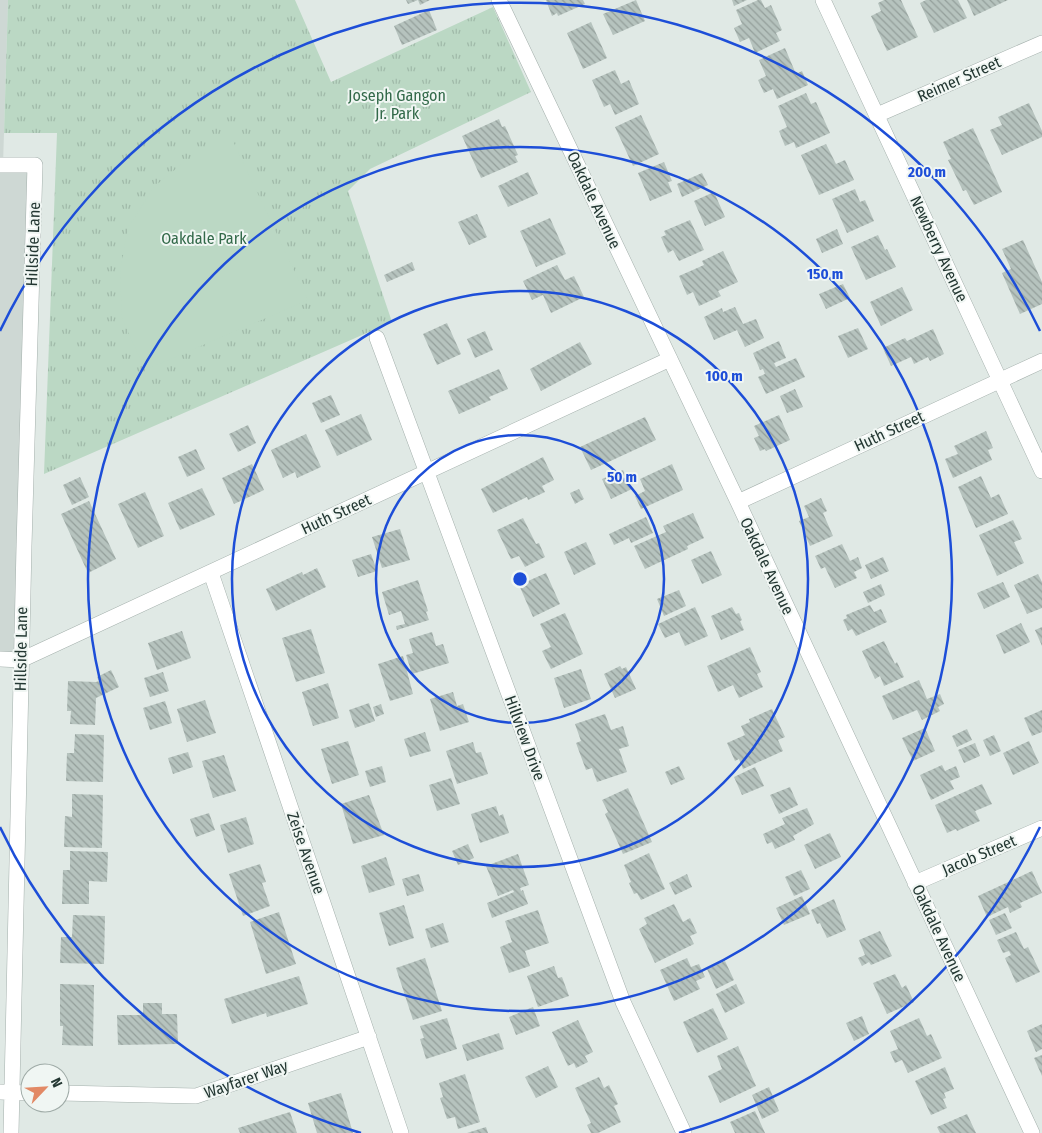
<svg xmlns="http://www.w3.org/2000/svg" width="1042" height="1133" viewBox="0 0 1042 1133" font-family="'Fira Sans Condensed',sans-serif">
<defs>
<pattern id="park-tufts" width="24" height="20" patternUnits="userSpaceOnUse" patternTransform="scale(1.25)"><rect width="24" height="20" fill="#bbd8c4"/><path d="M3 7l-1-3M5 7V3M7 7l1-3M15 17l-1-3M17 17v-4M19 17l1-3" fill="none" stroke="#a0baa9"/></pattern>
<pattern id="building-back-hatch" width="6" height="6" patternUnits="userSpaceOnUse" patternTransform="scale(1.25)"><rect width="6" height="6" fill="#b6c3be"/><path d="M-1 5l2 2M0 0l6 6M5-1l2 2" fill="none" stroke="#949f9b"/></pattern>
</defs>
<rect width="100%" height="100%" fill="#e0e9e5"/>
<path fill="#ced8d4" d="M0 0H8L3 165H35L21 660 0 659Z"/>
<path fill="url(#park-tufts)" d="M8 0H295L331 82 493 7 531 92 370 169 348 191 392 322 44 474 57 133H4Z"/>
<path fill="#bbd8c4" d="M232 139 308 300 145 370 122 318 120 273 128 227 155 186 182 164Z"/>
<path fill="url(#building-back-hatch)" d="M406 0H430L420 5 418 0 408 4Z
M546 0H583L585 4 558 16 557 13 552 16Z
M636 0 645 21 613 35 603 14Z
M732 0H747L734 6Z
M758 0H761L765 8 771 5 782 30 776 33 780 41 755 53 749 38 740 42 734 28 742 24 736 10Z
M884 0H901L918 37 887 51 871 16 881 11 878 3Z
M926 0H958L967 18 934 33 920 3Z
M967 0H1008L974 16Z
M429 10 437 30 402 45 394 26Z
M591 22 607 58 583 69 567 33Z
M785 48 796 74 802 71 808 85 777 99 773 89 764 93 758 80 766 76 759 60Z
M615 70 621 84 629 80 639 104 615 115 610 104 604 107 592 80Z
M806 93 811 104 816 102 830 133 796 148 794 142 785 146 779 131 787 127 778 106Z
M1029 103 1042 131V137L1002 155 990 130 1002 125 998 117Z
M641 115 659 154 633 166 615 127Z
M499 119 502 127 505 126 518 155 515 156 518 162 481 178 462 136Z
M973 128 1002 192 974 205 966 190 963 191 948 160 951 159 943 142Z
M826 144 836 164 845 160 854 180 819 195 801 155Z
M664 162 672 181 668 182 672 192 650 201 638 173Z
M528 172 538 194 508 207 498 186Z
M702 173 708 185 682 197 677 184Z
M855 189 860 202 865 200 874 221 847 233 832 199Z
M714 192 725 217 705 226 694 201Z
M477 214 487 237 469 245 458 222Z
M550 218 566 254 536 267 520 231Z
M690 220 704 250 679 261 673 250 668 253 661 237 666 235 664 231Z
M837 229 843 244 822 253 816 239Z
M878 235 885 250 887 249 896 267 866 280 851 247Z
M1023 240 1042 282V304L1020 314 1002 273 1011 269 1002 249Z
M723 251 738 282 718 291 721 296 699 306 693 292 687 295 679 276 704 265 702 261Z
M412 262 415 270 387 282 384 275Z
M557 265 565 280 574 276 584 297 551 313 543 295 532 300 523 281Z
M843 284 850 298 826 309 819 294Z
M902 287 913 310 881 326 870 302Z
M735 307 743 324 756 319 764 338 745 347 737 330 714 340 704 317 722 308 723 312Z
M447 323 461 354 437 365 423 334Z
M858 328 868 349 848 358 838 336Z
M933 329 944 354 930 361 928 357 914 364 911 357 891 366 883 348 905 338 907 341Z
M485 331 493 350 475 358 467 339Z
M779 341 786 358 774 363 776 367 796 358 805 377 766 394 758 377 765 374 763 369 760 370 753 353Z
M580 342 592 364 541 391 530 369Z
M499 369 508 389 489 397 491 400 459 414 448 391Z
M795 389 803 407 787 413 780 396Z
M331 395 340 415 321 423 312 403Z
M361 414 372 440 337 456 325 430Z
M779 415 790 440 766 451 765 449 760 451 754 438 759 436 754 426Z
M645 417 656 440 591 470 580 447Z
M248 425 256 443 238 452 229 434Z
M986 431 993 448 988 450 992 460 953 478 945 459 958 454 954 446Z
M306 434 321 467 297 478 295 472 283 478 271 450Z
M196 449 205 469 187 477 178 457Z
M543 457 554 480 542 486 545 492 528 500 527 497 493 513 481 489Z
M252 464 264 490 234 504 222 478Z
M672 464 683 490 641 509 635 496 645 491 640 479Z
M623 470 632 489 611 499 602 479Z
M981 476 991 498 999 494 1008 514 976 528 958 487Z
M80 477 89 497 72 505 63 485Z
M202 488 215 515 180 530 168 503Z
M579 489 584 499 575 504 570 493Z
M145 492 164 536 138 548 118 504Z
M821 498 827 511 823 513 833 536 810 546 799 521 809 517 804 506Z
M89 501 116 559 88 573 61 514Z
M693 513 704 538 687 546 688 549 645 569 634 546 666 532 663 526Z
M646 517 653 533 631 543 629 538 614 545 609 534Z
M523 518 536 544 539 543 545 557 525 567 519 556 511 559 497 530Z
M1013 520 1022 539 1014 542 1024 563 997 576 979 535Z
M400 529 410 560 382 568 372 537Z
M586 542 596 564 574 575 564 552Z
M842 544 850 561 858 557 862 568 854 572 857 578 835 588 825 567 821 569 815 556Z
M711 551 722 575 702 584 691 560Z
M371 554 377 571 358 577 352 560Z
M883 557 889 571 871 579 865 565Z
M317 568 326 587 276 611 266 589 302 572 303 575Z
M546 573 560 604 533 617 519 585Z
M1038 574 1042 582V608L1027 614 1014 585Z
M418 580 428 611 426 612 429 620 397 630 396 626 405 624 401 611 389 615 382 592Z
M1003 582 1010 597 984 609 977 593Z
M881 584 885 595 868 603 863 592Z
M679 590 686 606 664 616 657 599Z
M870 605 874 612 881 609 887 622 856 636 852 629 848 631 843 620 847 618 846 615Z
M695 607 708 636 685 646 679 632 665 638 658 624Z
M732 607 736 614 739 613 742 620 740 621 744 630 721 640 711 616Z
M565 613 583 654 551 669 542 651 551 647 540 624Z
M1021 623 1030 642 1004 654 996 635Z
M1042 627V646L1035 630Z
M311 629 325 673 296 682 282 638Z
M182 631 191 658 157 670 148 643Z
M432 632 436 646 443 644 449 663 412 674 406 655 413 653 409 639Z
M884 641 895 664 897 662 904 677 884 686 880 676 875 679 862 651Z
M750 647 761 672 757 674 763 687 739 698 733 685 718 692 707 666Z
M403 656 413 694 390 701 378 664Z
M620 666 622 669 626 667 636 689 615 698 604 674Z
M581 669 591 699 564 708 554 678Z
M111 670 119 687 96 698 95 725 70 724 71 711H67L68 681 96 682 99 681 97 677Z
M163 672 169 691 150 697 144 678Z
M919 680 927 699 940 694 944 704 938 707 940 711 922 720 917 710 893 720 882 696Z
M328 683 339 718 313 726 302 692Z
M453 692 457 706 463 704 469 722 440 731 430 699Z
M205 700 216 733 187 742 177 709Z
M165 701 172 723 150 730 143 708Z
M369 703 375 721 355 728 349 710Z
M381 704 384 714 376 717 373 707Z
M772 709 785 737 778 740 783 751 743 769 739 759 735 761 727 743 745 735 741 726 750 722 749 719Z
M1042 710V732L1032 736 1024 718Z
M605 714 611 730 623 726 629 746 619 749 627 772 597 782 592 768 586 770 576 743 581 741 575 724Z
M925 728 935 751 913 761 902 738Z
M967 729 972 740 957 747 952 736Z
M425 732 431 751 410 757 404 739Z
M75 734 104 735 103 782 66 781 67 753H74Z
M994 735 1001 751 990 756 983 740Z
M348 741 359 775 332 784 321 749Z
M1029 741 1039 763 1013 775 1003 753Z
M473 742 476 753 481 752 488 774 457 784 446 751Z
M975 743 980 756 964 763 958 750Z
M188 752 193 767 173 774 168 758Z
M224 755 236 791 213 798 202 761Z
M942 765 945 771 956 766 960 777 950 781 954 789 931 800 920 775Z
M382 766 386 782 370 787 365 771Z
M679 766 685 779 671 785 665 772Z
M755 767 764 786 742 795 734 777Z
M451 778 460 804 437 811 429 785Z
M982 784 992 804 975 811 980 821 957 831 956 829 947 833 935 805Z
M790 787 798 805 779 814 770 795Z
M628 788 652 842 623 854 605 814 608 812 602 800Z
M72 794 103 795 102 848 64 847 65 816 72 817Z
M369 795 384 835 353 844 341 804Z
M496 806 499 816 503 814 509 833 480 843 471 814Z
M807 808 814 824 793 836 795 840 775 849 772 842 767 844 763 834 785 824 782 818Z
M209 813 215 830 196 837 190 819Z
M246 817 254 844 228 853 220 825Z
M830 833 841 857 815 869 804 845Z
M468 844 474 858 458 865 452 851Z
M70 851 108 852 107 882 89 881V904H62L63 870H70Z
M649 853 665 889 641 900 637 893 634 894 629 883 631 882 624 865Z
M518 854 529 885 520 888 521 891 523 890 528 904 492 918 487 903 514 892 513 890 498 896 486 866Z
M386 857 395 885 369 893 361 866Z
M260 864 266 882 262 883 270 906 243 916 229 874Z
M801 870 810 889 794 896 785 877Z
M1032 871 1042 893 1020 903 1022 907 1010 913 1008 907 987 917 978 896Z
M419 874 424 891 407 896 402 879Z
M687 874 692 887 675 895 669 883Z
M802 896 810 914 784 925 776 908Z
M834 899 846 930 827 938 820 923 817 924 811 910Z
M674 904 683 922 690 918 697 933 690 936 694 944 655 963 639 929 647 924 644 918Z
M404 905 414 938 389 946 379 913Z
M538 910 549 943 525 951 530 966 509 973 500 947 512 942 505 921Z
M279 912 296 964 266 974 250 922Z
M1005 913 1012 928 996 935 989 920Z
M73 915 105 916 104 964 60 963 61 937H72Z
M443 923 449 942 431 948 425 929Z
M880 931 892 956 871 965 869 962 862 966 858 958 865 955 859 940Z
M1016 932 1024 949 1028 947 1040 972 1016 983 1005 958 1011 955 1009 951 1003 953 997 940Z
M425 958 442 1011 413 1020 396 968Z
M687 958 691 967 699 964 705 977 696 981 700 989 674 1001 660 970Z
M725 961 734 980 716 989 707 969Z
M554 966 558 978 562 977 569 996 538 1007 527 976Z
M895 974 902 988 906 985 914 1002 887 1014 873 983Z
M299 976 308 1004 267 1017 266 1013 232 1024 224 999Z
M60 984 94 985 93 1046 62 1045 63 1026H60Z
M736 984 745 1003 725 1013 716 994Z
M143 1003H162V1014H177L178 1044 118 1045 117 1015H143Z
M533 1007 540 1026 516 1035 509 1017Z
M713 1008 728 1039 697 1053 683 1022Z
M862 1016 869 1034 854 1041 846 1023Z
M447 1018 457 1049 426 1059 420 1039 424 1038 420 1026Z
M919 1018 927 1036 931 1034 942 1058 908 1073 902 1060 895 1063 890 1052 898 1049 890 1031Z
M578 1020 593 1052 585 1056 588 1062 576 1068 574 1063 568 1066 552 1032Z
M1042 1024V1049L1036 1052 1027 1031Z
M499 1033 504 1049 467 1061 462 1045Z
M738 1046 756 1086 720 1103 708 1076 722 1069 717 1056Z
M1042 1055V1076L1034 1058Z
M548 1066 558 1087 536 1098 525 1077Z
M945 1067 954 1089 944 1093 946 1098 943 1099 947 1108 931 1115 915 1081Z
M465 1074 480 1122 458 1129 455 1117 447 1119 440 1098 443 1097 439 1083Z
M599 1077 604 1088 609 1085 618 1104 614 1106 621 1122 598 1133H591L587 1125 591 1123 575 1088Z
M769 1087 779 1111 762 1119 752 1095Z
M341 1093 353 1133H317L308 1103Z
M755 1111 765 1133H735L730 1122Z
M290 1112 297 1133H240L238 1128Z
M967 1114 976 1133H940L937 1127Z
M486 1127 488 1133H467Z"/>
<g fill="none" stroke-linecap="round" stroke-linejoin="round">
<g stroke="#a4b0ac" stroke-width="16">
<path id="minor" d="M499 0 738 502 1032 1133
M823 0 1042 471
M877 115 1042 43
M0 165H35L24 546 11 1133
M377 338 623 1002 684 1133
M738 502 1042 361
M211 573 401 1133
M0 659 21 660 670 359
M915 883 1042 828
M0 1092 30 1093
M60 1093 196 1096 369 1037"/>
</g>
<use href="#minor" stroke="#fff" stroke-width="15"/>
</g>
<g fill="none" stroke="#1d4ed8" stroke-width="2.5">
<circle cx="520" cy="579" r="144"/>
<circle cx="520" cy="579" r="288"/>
<circle cx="520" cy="579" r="432"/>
<path d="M1040 827A576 576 0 0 1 679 1133M361 1133A576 576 0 0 1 0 827M0 331A576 576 0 0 1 1040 331"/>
</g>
<g text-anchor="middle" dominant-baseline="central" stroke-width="4" stroke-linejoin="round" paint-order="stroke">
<g font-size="16" fill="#233732" stroke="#f0f6f3">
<text transform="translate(959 79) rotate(-24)">Reimer Street</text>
<text transform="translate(594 200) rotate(65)">Oakdale Avenue</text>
<text transform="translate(33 244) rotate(-88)">Hillside Lane</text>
<text transform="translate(939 249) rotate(65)">Newberry Avenue</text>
<text transform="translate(889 431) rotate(-25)">Huth Street</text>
<text transform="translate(336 514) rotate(-25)">Huth Street</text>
<text transform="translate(767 566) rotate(65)">Oakdale Avenue</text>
<text transform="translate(21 649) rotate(-89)">Hillside Lane</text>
<text transform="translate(525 738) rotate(70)">Hillview Drive</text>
<text transform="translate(306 853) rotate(71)">Zeise Avenue</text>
<text transform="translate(979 855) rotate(-23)">Jacob Street</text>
<text transform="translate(939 933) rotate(65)">Oakdale Avenue</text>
<text transform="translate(246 1079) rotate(-19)">Wayfarer Way</text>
</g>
<g font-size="16" fill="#326949" stroke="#f0f6f3">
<text x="397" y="95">Joseph Gangon<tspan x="397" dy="18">Jr. Park</tspan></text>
<text x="204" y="238">Oakdale Park</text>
</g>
</g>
<circle cx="520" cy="579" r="8" fill="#1d4ed8" stroke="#f0f6f3" stroke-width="2.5"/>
<g font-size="15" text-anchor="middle" font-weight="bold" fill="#1d4ed8" stroke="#f0f6f3" stroke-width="4" stroke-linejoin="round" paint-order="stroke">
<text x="927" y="177">200 m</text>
<text x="825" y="279">150 m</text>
<text x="724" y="381">100 m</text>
<text x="622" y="482">50 m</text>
</g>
<g transform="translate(45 1088) rotate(65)"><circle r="24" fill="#f0f6f3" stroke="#9eaaa6"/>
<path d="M0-4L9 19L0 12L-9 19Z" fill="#e28965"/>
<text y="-8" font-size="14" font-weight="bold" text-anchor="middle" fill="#233732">N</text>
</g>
</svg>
